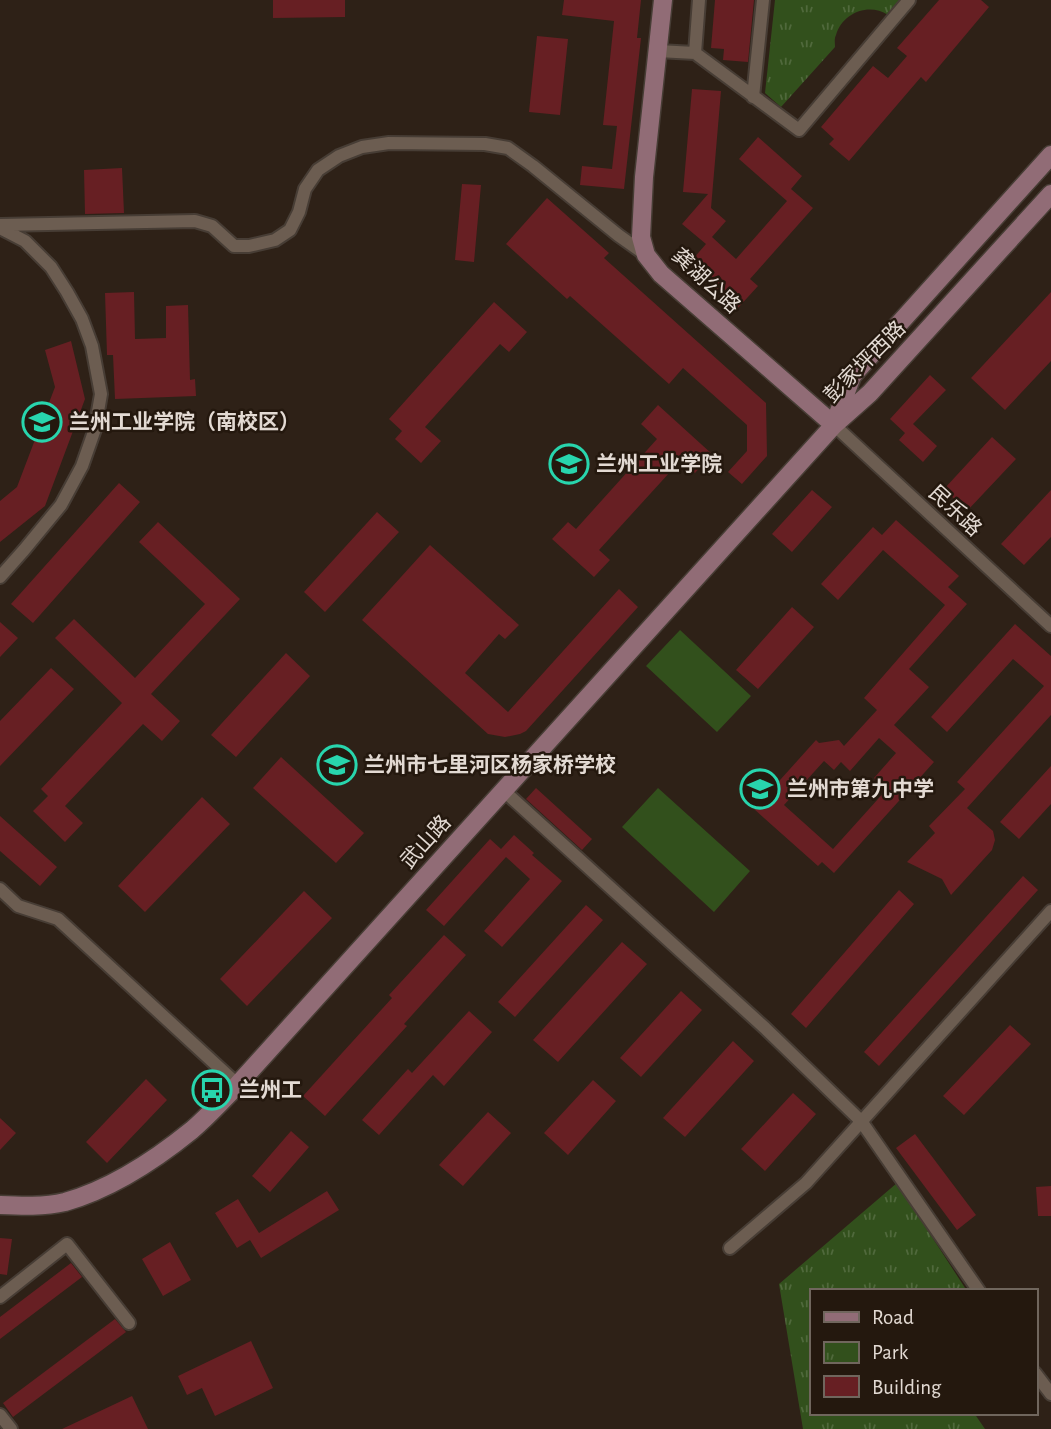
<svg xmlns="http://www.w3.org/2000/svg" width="1051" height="1429" viewBox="0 0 1051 1429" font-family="'Alegreya Sans','Noto Sans SC',sans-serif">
<defs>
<pattern id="park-tufts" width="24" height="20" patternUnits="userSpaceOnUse" patternTransform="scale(1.75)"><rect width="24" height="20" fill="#32501c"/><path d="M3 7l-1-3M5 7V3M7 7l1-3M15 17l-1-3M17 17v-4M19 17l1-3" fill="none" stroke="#50693c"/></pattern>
</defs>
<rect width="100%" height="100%" fill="#2e2117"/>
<path fill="#32501c" d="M680 630 751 696 717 732 646 666Z
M658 788 750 871 714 912 622 827Z"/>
<path fill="url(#park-tufts)" d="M775 0H900L888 15C869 2 842 13 836 35 834 39 835 43 835 47L781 107 765 93Z
M897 1183 967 1291H811V1413H974L985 1429H803L779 1284Z"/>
<path fill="#671f23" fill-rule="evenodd" d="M273 0H345V17L273 18Z
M564 0H641L637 38H641L624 189 580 185 582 166 612 169 617 126 603 125 614 21 562 15Z
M715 0H754L748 62 723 60 724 49 711 48Z
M939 0H981L989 7 926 82 921 77 849 161 829 144 834 139 821 127 873 66 888 78 907 56 897 48Z
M537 36 568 39 560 115 529 112Z
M692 89 721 91 711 208 726 221 712 237 736 259 787 201 739 159 758 137 802 176 791 189 813 208 750 279 758 286 737 309 712 287 717 281 692 260 706 244 682 224 708 194 683 192Z
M122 168 124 213 85 214 84 170Z
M462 184 481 185 474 262 455 260Z
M547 198 609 253 604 258 766 403 767 456 742 484 728 472 747 451V425L683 368 669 384 570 296 567 299 506 244Z
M134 292 135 339 166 338V306L188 305 190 380 195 379 196 396 115 399 113 355H107L105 293Z
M1051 292V361L1005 410 971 378Z
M494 302 527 332 509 352 500 344 425 427 441 441 421 463 395 439 402 431 389 419Z
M71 341 85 399 45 506 0 542V501L17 487 55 387 45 350Z
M930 375 946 390 913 424 937 446 923 462 899 440 905 433 890 419Z
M658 405 712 454 695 473 681 460 599 550 610 560 594 577 552 539 568 522 576 529 657 439 641 424Z
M992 437 1016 459 967 511 944 489Z
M119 483 140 502 33 623 11 604Z
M812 490 832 507 792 552 772 534Z
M1051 490V537L1024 565 1001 544Z
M377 512 399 532 325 612 304 592Z
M896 520 959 576 948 587 967 604 909 669 929 687 894 725 934 762 834 873 822 862 818 866 754 809 816 740 819 743 839 740 844 746 877 710 864 698 945 605 883 550 838 600 821 584 873 527 882 535ZM879 738 896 753 874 778 887 789 833 849 784 805 824 761 834 770 841 762 850 771Z
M158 522 240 599 151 694 180 721 162 741 143 724 65 806 83 823 65 842 33 811 48 796 41 789 122 703 55 638 74 619 135 678 205 604 139 542Z
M430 545 519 625 505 639 499 634 465 673 508 712 619 589 638 607 526 731 520 734 505 737 488 734 362 620Z
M792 607 814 627 758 689 736 670Z
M0 622 18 638 0 657Z
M1015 624 1051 656V715L967 808 993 831 995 840 992 850 951 895 942 879 907 862 935 833 929 826 965 789 957 782 1044 686 1013 659 947 732 931 717Z
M286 653 310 676 236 757 211 735Z
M51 668 74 689 0 766V721Z
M281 757 364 833 336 863 253 788Z
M1051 766V804L1019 839 1000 822Z
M536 788 592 839 582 850 526 799Z
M202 797 230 824 145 912 118 886Z
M0 816 57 867 40 886 0 851Z
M514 835 534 853 532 855 562 881 502 947 484 931 530 879 506 857 444 926 426 910 490 839 501 849Z
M1023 876 1038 890 879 1066 864 1052Z
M899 890 914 904 806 1028 791 1014Z
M304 891 332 918 247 1006 220 979Z
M586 905 603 920 515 1017 498 1002Z
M444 935 466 955 404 1024 407 1026 325 1116 303 1096 392 998 389 995Z
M622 942 647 964 558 1062 533 1040Z
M681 991 702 1010 641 1077 620 1058Z
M469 1011 492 1032 444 1086 433 1075 379 1135 362 1120 408 1069 412 1073Z
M1010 1025 1031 1044 964 1115 943 1096Z
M733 1041 754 1061 685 1137 663 1118Z
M146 1079 167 1100 107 1163 86 1142Z
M593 1080 616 1101 568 1155 544 1133Z
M793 1093 816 1114 765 1171 741 1149Z
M488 1112 511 1133 463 1186 439 1165Z
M0 1118 16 1133 0 1150Z
M291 1131 309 1147 270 1192 252 1176Z
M915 1134 976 1215 957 1230 896 1148Z
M1051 1186V1216H1038L1036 1187Z
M327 1191 339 1210 261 1258 250 1240 237 1248 215 1213 238 1199 259 1233Z
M0 1238 12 1239 7 1275 0 1274Z
M170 1242 191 1280 163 1296 142 1259Z
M71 1263 82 1277 0 1339V1317Z
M115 1319 126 1332 13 1417 3 1403Z
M251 1341 273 1388 215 1416 202 1388 187 1395 178 1376Z
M132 1396 148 1429H62Z"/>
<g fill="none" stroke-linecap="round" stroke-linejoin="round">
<g stroke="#473d35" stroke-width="16">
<path id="minor" d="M658 51 695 53 799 130 909 0
M695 53 699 0
M753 97 763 0
M0 225 195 221 212 226 234 246H249L275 240 290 230 299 212 305 189 318 170 339 156 362 147 389 143 485 144 508 148 533 166 618 235 646 255
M0 228 25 241 51 267 67 292 82 319 92 346 101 394 95 429 82 466 61 505 24 550 0 577
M834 425 1051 626
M503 790 765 1028 861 1121 979 1291
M0 889 18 906 58 919 238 1085
M730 1248 806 1183 1051 911
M0 1297 67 1244 129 1323
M1035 1373 1051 1394
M0 1415 11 1429"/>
</g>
<g stroke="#473d35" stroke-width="21">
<path id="secondary" d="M663 0 644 177 641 237 646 255 661 274 834 425
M835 422 852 376 1051 155
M0 1205C21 1206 44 1207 65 1202 111 1189 155 1160 192 1130 206 1118 218 1105 231 1092L834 425 870 393 1051 194"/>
</g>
<use href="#minor" stroke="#6c5d51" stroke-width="12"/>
<use href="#secondary" stroke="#916c76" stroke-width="18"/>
</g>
<defs>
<g id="university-ring" transform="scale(2.0125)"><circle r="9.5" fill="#24180e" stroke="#28d5ad" stroke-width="1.5"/><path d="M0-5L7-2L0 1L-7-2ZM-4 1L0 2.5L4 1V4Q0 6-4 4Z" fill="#28d5ad"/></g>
<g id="school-ring" transform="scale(2.0125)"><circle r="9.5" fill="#24180e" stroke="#28d5ad" stroke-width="1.5"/><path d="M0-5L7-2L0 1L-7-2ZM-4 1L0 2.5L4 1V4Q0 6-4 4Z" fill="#28d5ad"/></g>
<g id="bus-ring" transform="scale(2.0125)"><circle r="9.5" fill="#24180e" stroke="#28d5ad" stroke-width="1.5"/><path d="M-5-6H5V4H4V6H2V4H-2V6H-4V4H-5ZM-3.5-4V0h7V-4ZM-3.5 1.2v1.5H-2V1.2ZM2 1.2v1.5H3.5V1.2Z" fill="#28d5ad"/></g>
</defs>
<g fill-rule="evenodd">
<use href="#university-ring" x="42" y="422"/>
<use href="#school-ring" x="569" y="464"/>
<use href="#school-ring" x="337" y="765"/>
<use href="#school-ring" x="760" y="789"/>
<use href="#bus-ring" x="212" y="1090"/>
</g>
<g text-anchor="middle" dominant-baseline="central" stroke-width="5" stroke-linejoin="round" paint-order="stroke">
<g font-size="21" fill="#e3dad3" stroke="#24180e">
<text transform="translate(706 281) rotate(43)">龚湖公路</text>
<text transform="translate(865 362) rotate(-45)">彭家坪西路</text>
<text transform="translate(955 511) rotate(43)">民乐路</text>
<text transform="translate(426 842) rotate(-48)">武山路</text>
</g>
<g font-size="21" font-weight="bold" fill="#e3dad3" stroke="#24180e" text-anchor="start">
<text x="69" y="422">兰州工业学院（南校区）</text>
<text x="596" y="464">兰州工业学院</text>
<text x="364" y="765">兰州市七里河区杨家桥学校</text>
<text x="787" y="789">兰州市第九中学</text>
<text x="239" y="1090">兰州工</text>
</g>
</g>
<rect x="810" y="1289" width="228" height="126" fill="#24180e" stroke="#70665d" stroke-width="2"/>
<rect x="824" y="1312" width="35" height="10" fill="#916c76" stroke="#70665d" stroke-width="2"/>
<text x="872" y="1324" font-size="21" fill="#e3dad3">Road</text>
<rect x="824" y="1342" width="35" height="21" fill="url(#park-tufts)" stroke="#70665d" stroke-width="2"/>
<text x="872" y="1359" font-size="21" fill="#e3dad3">Park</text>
<rect x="824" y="1376" width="35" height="21" fill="#671f23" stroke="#70665d" stroke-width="2"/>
<text x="872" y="1394" font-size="21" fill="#e3dad3">Building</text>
</svg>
